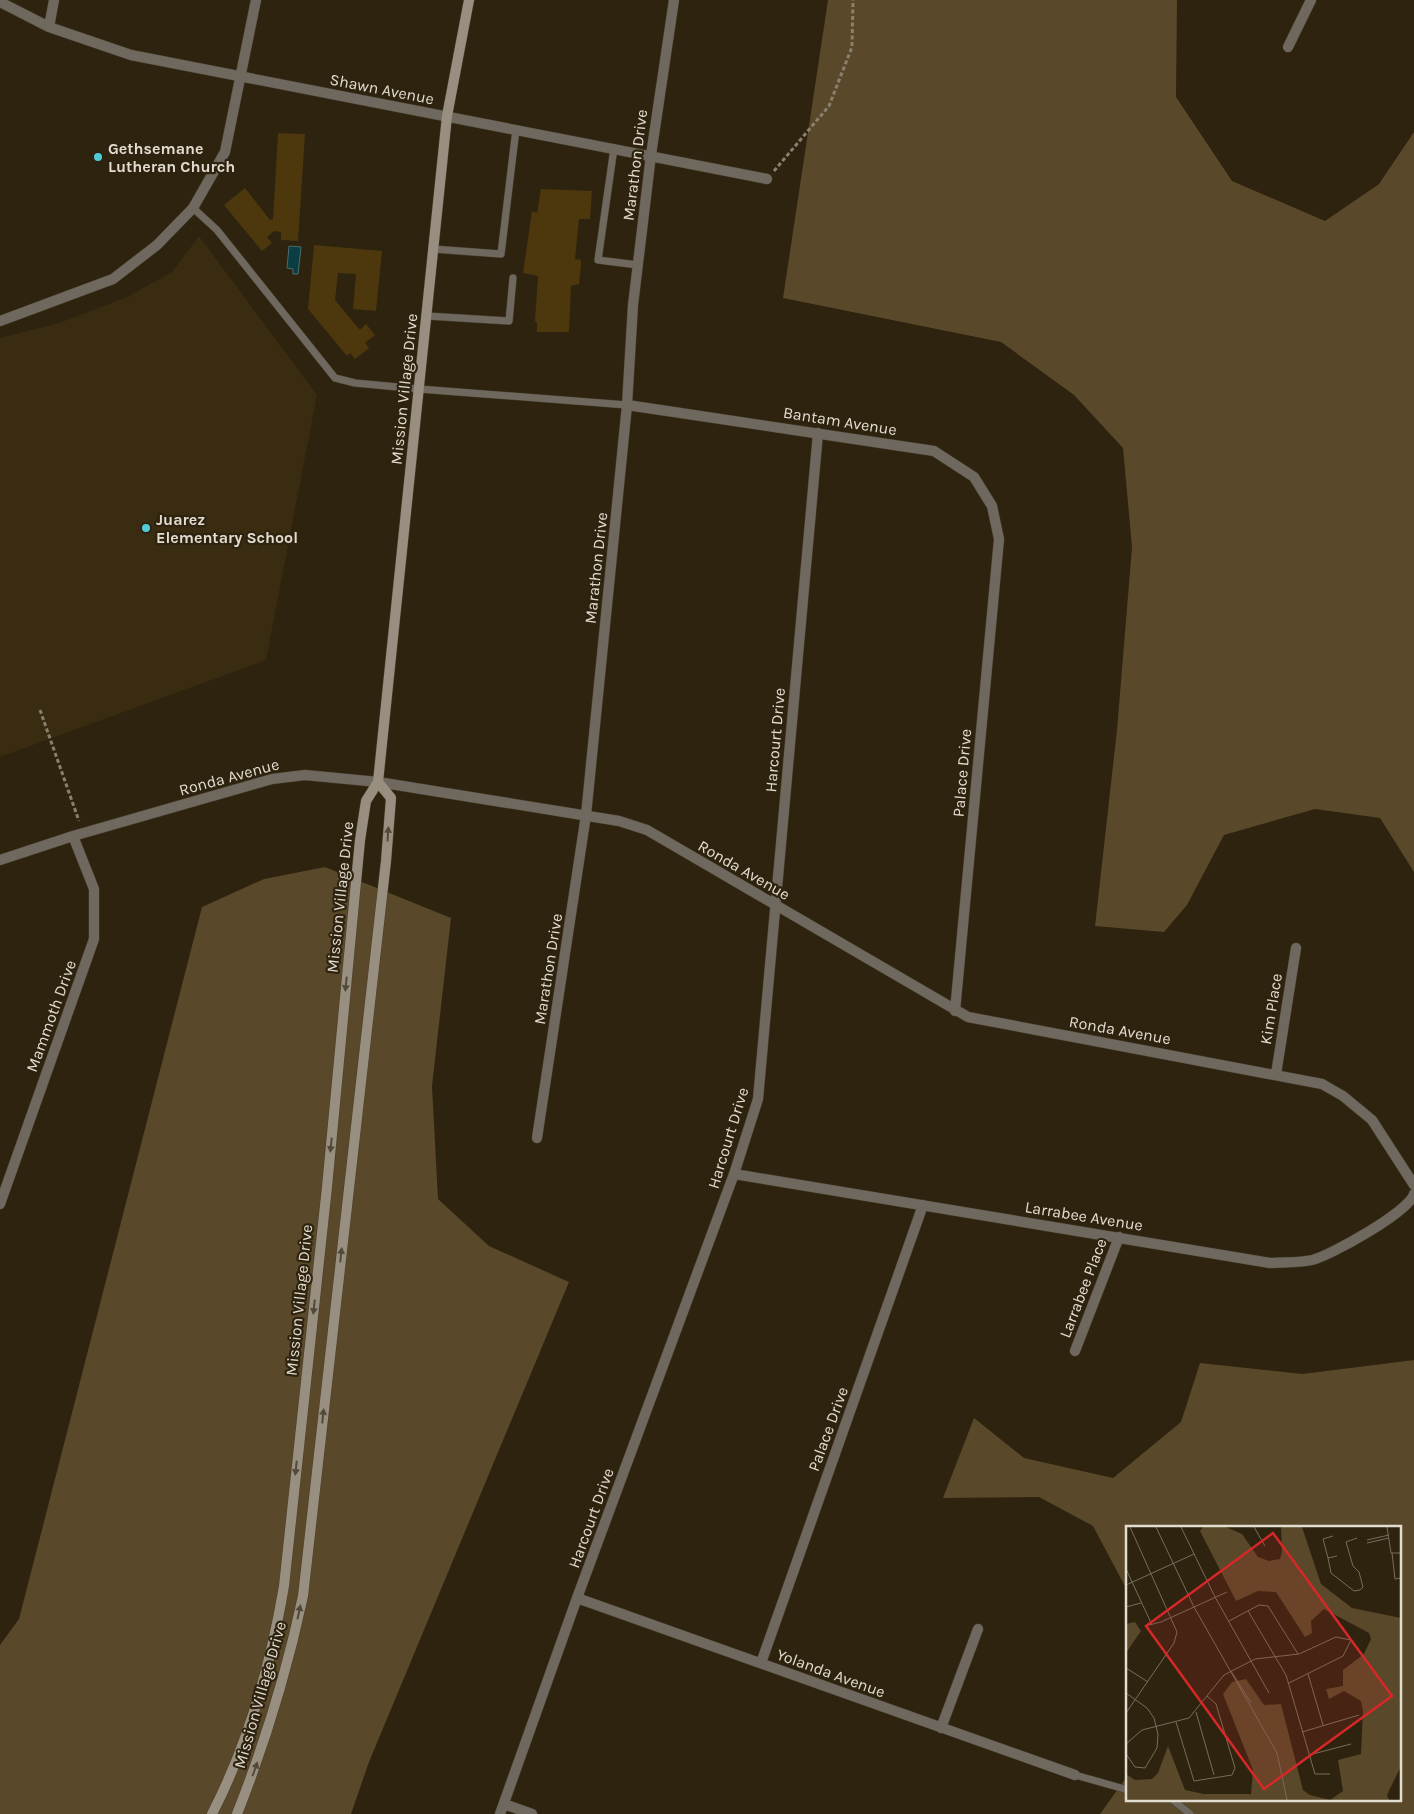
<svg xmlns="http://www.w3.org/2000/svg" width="1414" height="1814" viewBox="0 0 1414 1814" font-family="Karla,sans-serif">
<rect width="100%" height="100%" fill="#2d230f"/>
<path fill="#3a2c11" d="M199 236 317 395 266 660 0 757V338L59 323 127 297 172 272Z"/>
<path fill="#594829" d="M828 0H1177L1176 97 1232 181 1325 221 1379 184 1414 132V872L1380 818 1315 809 1224 835 1187 905 1164 932 1095 926 1117 730 1132 547 1123 448 1074 395 1001 342 783 298Z
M325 867 451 918 432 1086 438 1199 489 1246 569 1282 369 1762 351 1814H0V1645L19 1619 202 907 264 879Z
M1414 1360V1814H1100L1128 1775V1800H1400V1528H1128V1592L1093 1526 1039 1497 943 1498 974 1418 1024 1458 1113 1478 1181 1422 1200 1363 1302 1374Z"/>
<path fill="#0b3e43" stroke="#4c6d6d" d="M289 246 301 247 298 274H293V269L287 268Z"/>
<path fill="#4d380d" d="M278 133 305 134 298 241 281 240V232L274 231 267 237 272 243 262 251 224 205 245 188 270 220 273 219Z
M541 189 592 191 590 219H579L575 259 581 260V265L579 284 571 286 569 332H537V323L535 321 538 276 523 273 532 211 537 213Z
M314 245 382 251 376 311 353 309 356 274 338 273 335 300 360 330 366 324 375 335 365 343 369 348 355 359 350 353 347 356 308 309Z"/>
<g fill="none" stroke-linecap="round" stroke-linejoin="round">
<g stroke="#4a412e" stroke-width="8">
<path id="service" d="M614 148 598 260 638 265
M193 208 217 230 335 378 355 383 419 389 627 405
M433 249 501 254 516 129
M427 316 509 321 513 278
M1075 1775 1128 1790
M1173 1800 1190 1814"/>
</g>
<g stroke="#4a412e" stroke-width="11">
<path id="minor" d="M0 2 49 27 131 55 767 179
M49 27 54 0
M1288 47 1311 0
M0 321 113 279 157 245 193 208 225 152 256 0
M627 405 934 451 974 477 992 506 999 539 955 1011
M0 860 73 836 272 779 305 775 378 782 619 821 647 830 968 1017 1322 1084 1343 1096 1372 1120 1414 1185
M1276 1074 1296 948
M537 1138 586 815 627 405 633 305 651 155 674 0
M734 1174 1270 1263C1283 1262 1299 1263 1312 1260 1330 1256 1410 1211 1414 1194
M0 1204 94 939V889L73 836
M1075 1351 1119 1237
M577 1598 1075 1775
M761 1663 923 1205
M941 1728 978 1629
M504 1804 532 1814
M500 1814 577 1598 734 1174 758 1099 818 433"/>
</g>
<g stroke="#4a412e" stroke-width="11">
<path id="secondary" d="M212 1814C248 1744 271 1663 284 1586L327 1187 360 840 366 801 378 782 447 116 469 0
M237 1814C265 1743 287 1671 303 1596L386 861 391 798 378 782"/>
</g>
<path stroke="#898070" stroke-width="3" stroke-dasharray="4 2.5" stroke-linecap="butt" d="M774 171 829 106 852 47 853 0
M40 710 79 821"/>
<use href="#service" stroke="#6e685f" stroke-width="7"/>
<use href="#minor" stroke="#6e685f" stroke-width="10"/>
<use href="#secondary" stroke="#988f80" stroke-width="10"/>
</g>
<defs><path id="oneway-solid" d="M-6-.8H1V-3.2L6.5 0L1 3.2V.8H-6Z" transform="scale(1.25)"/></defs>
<g fill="#524937">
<use href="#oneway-solid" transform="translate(388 834) rotate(-86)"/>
<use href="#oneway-solid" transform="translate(346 984) rotate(96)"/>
<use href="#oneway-solid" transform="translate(331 1145) rotate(96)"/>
<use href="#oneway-solid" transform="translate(341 1255) rotate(-84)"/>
<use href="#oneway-solid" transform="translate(314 1307) rotate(96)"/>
<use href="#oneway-solid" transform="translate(323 1416) rotate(-84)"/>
<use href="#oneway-solid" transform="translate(296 1468) rotate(96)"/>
<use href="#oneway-solid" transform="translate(299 1612) rotate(-78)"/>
<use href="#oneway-solid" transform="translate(255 1769) rotate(-70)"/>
</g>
<g fill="#52cbd9" stroke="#2d230f" stroke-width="2">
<circle cx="98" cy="157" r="5"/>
<circle cx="146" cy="528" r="5"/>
</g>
<g text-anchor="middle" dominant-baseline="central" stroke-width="4.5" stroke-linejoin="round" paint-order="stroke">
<g font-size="16" fill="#e3dcd0" stroke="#2d230f">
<text transform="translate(382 89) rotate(11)">Shawn Avenue</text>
<text transform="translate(635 165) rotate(-83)">Marathon Drive</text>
<text transform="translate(404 389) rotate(-84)">Mission Village Drive</text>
<text transform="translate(840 421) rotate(9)">Bantam Avenue</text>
<text transform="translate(596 568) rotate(-84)">Marathon Drive</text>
<text transform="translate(775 740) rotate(-85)">Harcourt Drive</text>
<text transform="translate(962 773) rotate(-85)">Palace Drive</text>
<text transform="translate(229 777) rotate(-15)">Ronda Avenue</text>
<text transform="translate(744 870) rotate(30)">Ronda Avenue</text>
<text transform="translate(340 897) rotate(-84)">Mission Village Drive</text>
<text transform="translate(548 969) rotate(-81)">Marathon Drive</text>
<text transform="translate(1271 1009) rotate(-81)">Kim Place</text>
<text transform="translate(51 1016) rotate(-70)">Mammoth Drive</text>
<text transform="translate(1120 1030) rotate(10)">Ronda Avenue</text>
<text transform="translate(728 1138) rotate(-73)">Harcourt Drive</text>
<text transform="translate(1084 1216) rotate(9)">Larrabee Avenue</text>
<text transform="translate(1083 1288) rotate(-69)">Larrabee Place</text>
<text transform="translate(299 1300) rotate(-84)">Mission Village Drive</text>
<text transform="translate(828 1429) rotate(-70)">Palace Drive</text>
<text transform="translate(591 1518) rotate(-70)">Harcourt Drive</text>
<text transform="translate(831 1673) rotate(20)">Yolanda Avenue</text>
<text transform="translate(260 1695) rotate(-74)">Mission Village Drive</text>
</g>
<g font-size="16" font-weight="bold" fill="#e3dcd0" stroke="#2d230f" text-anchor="start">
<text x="108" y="148">Gethsemane<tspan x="108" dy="18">Lutheran Church</tspan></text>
<text x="156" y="519">Juarez<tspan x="156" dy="18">Elementary School</tspan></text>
</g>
</g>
<g transform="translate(1126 1526)">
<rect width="275" height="275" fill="#2d230f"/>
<path d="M77 1H100L116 8 132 31 143 35 154 33 156 26 155 1H176L195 58 226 82 275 92V240L261 269 263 274H0V248L9 254 26 253 32 247 42 220 59 264 78 268H125L127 244 97 168 106 156 120 153 138 179 155 178 177 264 184 269 204 274 217 265 212 234 235 228 237 185 235 175 218 165 203 173 200 163 217 160V144L238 128 245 113 243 107 198 83 185 95 186 107 179 111 150 66 132 65 110 75 74 5ZM9 96 15 105 0 127V98Z" fill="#594829"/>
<path fill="none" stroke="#766d5c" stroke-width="1" d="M30 1 68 81 151 227 161 274M55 1 89 71 143 167M128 1 139 20M261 1 265 27H275M241 14 263 9M241 17 263 12M266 27 269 53 275 52M211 30 202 32 205 47 228 65 234 64 237 61 233 46 227 40 220 16 231 12M202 32 197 13 207 10M0 43 26 99M0 59 68 28M0 81 15 77M122 85 160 149 189 248H204M103 95 133 79 142 80 172 128M19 100 35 96 101 66M0 142 22 156M105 145 125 177M182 148 197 199M0 167 21 182 28 192 32 208 31 222 19 242 9 241 0 228M70 186 88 249M0 187 48 117 51 106 4 1M50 196 68 255 106 249 109 242 90 178 81 170M176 206 233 189M0 218 16 204 63 192 98 149 129 133 173 128 210 111 225 114 217 130 163 157M183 229 225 218"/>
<path fill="#d62828" fill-opacity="0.15" stroke="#d62828" stroke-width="2.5" d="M147 7 266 170 138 263 20 100Z"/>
<rect width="275" height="275" fill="none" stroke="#e3dcd0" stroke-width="2.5"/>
</g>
</svg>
